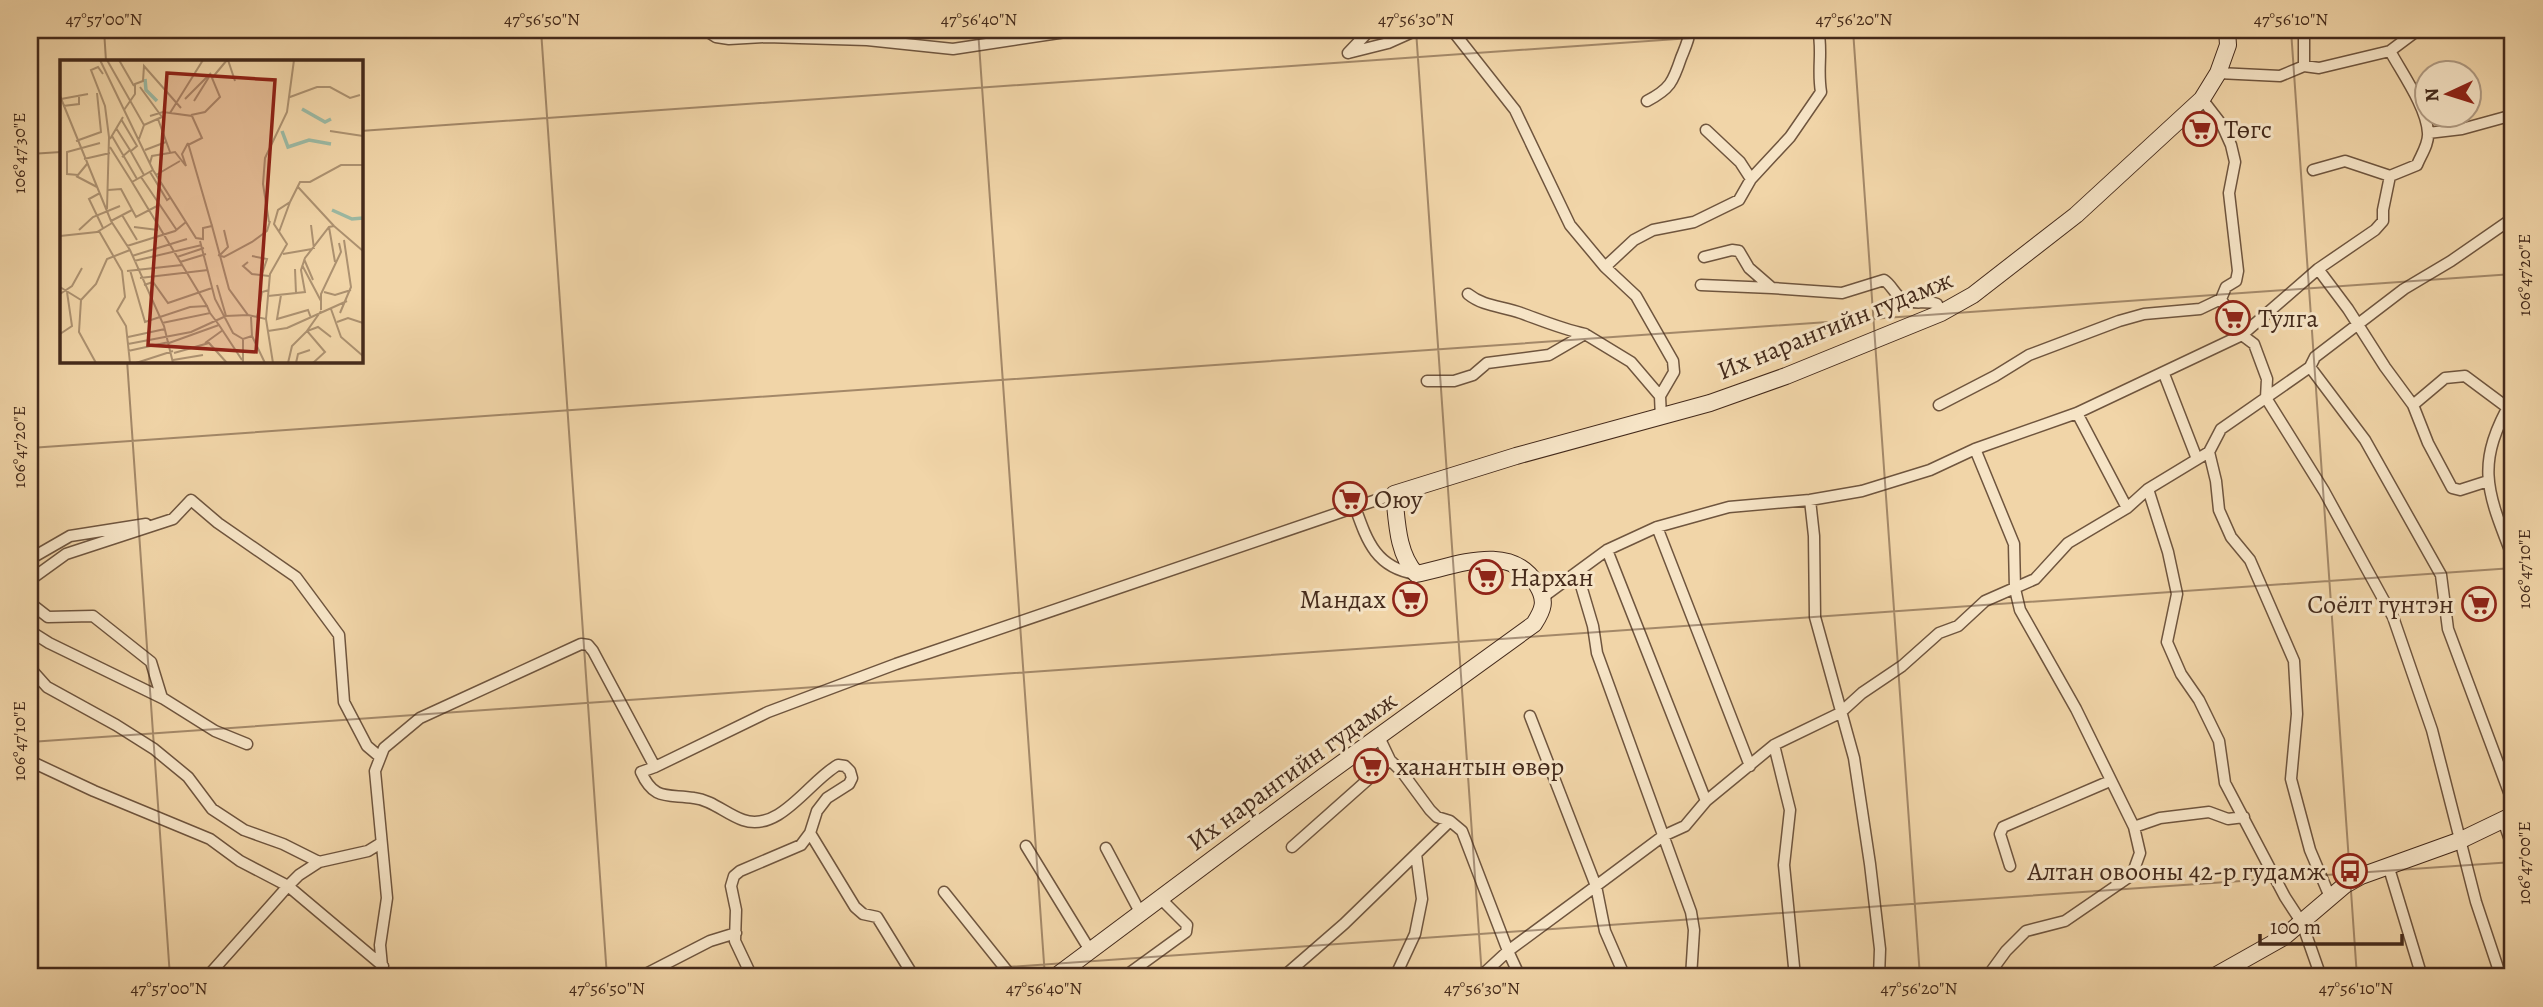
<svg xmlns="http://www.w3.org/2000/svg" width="2543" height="1007" viewBox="0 0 2543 1007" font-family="Alegreya,serif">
<rect width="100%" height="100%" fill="#f1d5a8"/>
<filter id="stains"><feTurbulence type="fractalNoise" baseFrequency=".00286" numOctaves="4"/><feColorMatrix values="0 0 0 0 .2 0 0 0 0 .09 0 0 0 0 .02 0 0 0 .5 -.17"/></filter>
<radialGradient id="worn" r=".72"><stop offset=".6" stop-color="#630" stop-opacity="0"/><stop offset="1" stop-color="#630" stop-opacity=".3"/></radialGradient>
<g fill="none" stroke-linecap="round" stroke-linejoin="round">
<g stroke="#6f553e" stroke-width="13">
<path id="street" d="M705 30 716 37 729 39 766 37 867 40 953 49 1079 30
M1452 30 1515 110 1570 225 1605 267 1636 296 1673 361 1674 372 1660 396
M2304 30V66
M2390 51 2418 30
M1348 53 1388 43 1417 30
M1348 53 1370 30
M1647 101C1670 89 1673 82 1681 58 1685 48 1689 40 1690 30
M1706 130 1740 162 1751 179 1790 137 1821 92C1817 69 1823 50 1818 30
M2428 133 2462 129 2513 115
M2313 170 2345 161 2390 176
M1605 267 1634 240 1653 230 1694 222 1739 200 1751 179
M2318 269 2348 309 2385 367 2413 405 2428 443 2452 488 2460 490 2488 481
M1701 285 1772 288 1749 268 1739 251 1732 250 1704 257
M1772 288 1842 293 1884 280C1892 285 1895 296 1904 300 1913 305 1926 300 1937 304L1941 313
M1468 294C1484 307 1503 306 1521 313 1543 321 1562 329 1585 334
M2221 299 2242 335 2254 344 2267 379 2266 398 2324 491 2393 617 2432 730 2476 902 2501 977
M2310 367 2315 357 2404 289 2451 261 2513 218
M2164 374 2197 459
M1427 381H1454L1473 375 1487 363 1549 355 1585 334 1631 362 1660 396 1661 418
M2513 398C2474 465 2487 491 2513 558
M1939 405 1995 376 2029 355 2119 321 2144 314 2200 309 2221 299 2226 287 2236 281 2238 271 2229 193 2235 162 2231 145 2222 125 2202 99
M2413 405 2445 378 2465 376 2508 408
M2077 413 2127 508
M1975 449 2014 544 2015 589 2020 610 2076 709 2134 827 2140 853 2132 875 2065 921 2026 931 2006 951 1987 977
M2209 452 2148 489 2168 552 2177 594 2167 642 2181 674 2199 700 2219 741 2225 783 2285 897 2302 923 2321 977
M1810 500 1814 536 1815 617 1854 758 1870 864 1880 949 1879 977
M1355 507C1367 541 1376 568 1416 574
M1657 527 1750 766
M1607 550 1706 801
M30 559 70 536 146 524
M1577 572 1593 626 1597 653 1691 912 1694 930 1691 977
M30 580 66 554 173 519 191 500 218 523 296 577 339 635 344 702 367 746 380 757
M1543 597 1607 550 1657 527 1729 507 1810 500 1862 491 1930 470 1975 449 2077 413 2242 335 2318 269 2375 230 2383 221V210L2390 176 2417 165C2421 155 2429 144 2428 133 2427 108 2402 73 2390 51L2319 68 2304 66 2280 76 2218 73
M30 603 48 617 93 616 151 662 162 698
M30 631 49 643 164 699 215 731 247 744
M30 668 47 687 116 725 154 749 188 777 212 809 244 830 283 844 319 862 368 851 381 843
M1530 716 1596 886 1605 931 1625 977
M1379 737 1390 760 1402 772 1430 810 1437 817 1450 821 1462 831 1508 951 1520 977
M1774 745 1790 810 1784 865 1795 977
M30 761 94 791 210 839 240 861 288 886 383 966
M2503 820 2513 849
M2134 827 2160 818 2209 812 2228 819 2244 817
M810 833 855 907 863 914 877 917 914 977
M1026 846 1091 952
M1292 847 1390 760
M1106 848 1141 914
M2388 865 2422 977
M2010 866 2000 834 2003 827 2110 781
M944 892 1012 977
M2330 897 2310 850 2291 779 2297 714 2294 661 2250 560 2231 537 2219 510 2216 481 2209 452 2221 429 2310 367 2365 440 2441 575 2448 629 2513 803
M207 977 288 886 299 875 319 862
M383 977 380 945 387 898 375 771 384 748 420 718 581 644 588 645 593 651 655 767
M640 977 710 941 736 933
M752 977 735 941 736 910 731 886 734 876 740 871 801 845 810 833 817 811 827 798 849 784 852 778 850 771 845 766 838 765C810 780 780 833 743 820 726 814 712 800 694 798 667 794 654 801 641 772L655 767 768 712 896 664 1394 494
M1124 977 1186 932 1187 925 1161 899
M1283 977 1344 924 1450 821
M1395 977 1415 934 1422 899 1416 854
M1480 977 1508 951 1596 886 1663 836 1685 826 1706 801 1774 745 1840 713 1862 693 1902 666 1939 633 1958 626 1985 601 2035 579 2068 543 2127 508 2148 489"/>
</g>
<g stroke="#442a1b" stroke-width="18">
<path id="secondary" d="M1055 977 1324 776 1534 624C1543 610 1547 601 1537 585 1511 541 1456 566 1416 574 1397 553 1397 521 1394 494L1516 456 1710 403 1786 376 1941 313 1973 295 2076 215 2202 99 2218 73 2228 45 2227 30
M2213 977 2284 937 2345 885 2361 876 2461 840 2513 815"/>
</g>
<use href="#street" stroke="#f6e4c6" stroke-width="10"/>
<use href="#secondary" stroke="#f6e4c6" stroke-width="16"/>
</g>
<path fill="none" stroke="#442a1b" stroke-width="2" stroke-opacity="0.45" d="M104 30 106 61M541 30 607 977M978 30 1045 977M1416 30 1482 977M1853 30 1920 977M2291 30 2357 977M360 131 1805 30M30 154 61 152M127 360 170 977M30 448 2513 274M30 742 2513 568M864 977 2513 862"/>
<defs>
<g id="supermarket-ring" transform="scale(1.75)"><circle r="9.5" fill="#f6e4c6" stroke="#8f2418" stroke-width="1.5"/><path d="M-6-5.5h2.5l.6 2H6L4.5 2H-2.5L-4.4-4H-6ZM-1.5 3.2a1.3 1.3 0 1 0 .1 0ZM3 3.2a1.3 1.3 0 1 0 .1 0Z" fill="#8f2418"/></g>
<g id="bus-ring" transform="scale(1.75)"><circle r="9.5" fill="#f6e4c6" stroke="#8f2418" stroke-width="1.5"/><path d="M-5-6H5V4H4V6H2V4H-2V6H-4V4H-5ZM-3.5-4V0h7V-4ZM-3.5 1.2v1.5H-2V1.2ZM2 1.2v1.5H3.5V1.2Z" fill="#8f2418"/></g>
</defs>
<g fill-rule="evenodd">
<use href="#supermarket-ring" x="2200" y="129"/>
<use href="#supermarket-ring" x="2233" y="318"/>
<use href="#supermarket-ring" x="1350" y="499"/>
<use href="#supermarket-ring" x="1486" y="577"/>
<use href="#supermarket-ring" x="1410" y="599"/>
<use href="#supermarket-ring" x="2479" y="604"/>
<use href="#supermarket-ring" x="1371" y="766"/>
<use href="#bus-ring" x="2350" y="871"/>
</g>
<g text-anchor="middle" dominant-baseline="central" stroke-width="6" stroke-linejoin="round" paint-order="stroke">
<g font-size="26" fill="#442a1b" stroke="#f6e4c6" text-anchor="start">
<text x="2224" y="129">Төгс</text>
<text x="2258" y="318">Тулга</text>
<text x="1374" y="499">Оюу</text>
<text x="1510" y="577">Нархан</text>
<text x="1386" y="599" text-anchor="end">Мандах</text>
<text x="2454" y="604" text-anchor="end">Соёлт гүнтэн</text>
<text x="1396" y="766">ханантын өвөр</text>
<text x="2326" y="871" text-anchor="end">Алтан овооны 42-р гудамж</text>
</g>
<g font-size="26" fill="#442a1b" stroke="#f6e4c6">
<text transform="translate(1835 325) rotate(-22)">Их нарангийн гудамж</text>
<text transform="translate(1292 771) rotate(-36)">Их нарангийн гудамж</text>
</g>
</g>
<g transform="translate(60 60)">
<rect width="303" height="303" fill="#f1d5a8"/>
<path fill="none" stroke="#9cb9a3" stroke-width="3.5" d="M85 19 86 30 97 41M242 49 265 62 271 59M222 71 228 87 249 80 271 84M272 150 292 159 303 158"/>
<path fill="none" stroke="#ac9170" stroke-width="2" d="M40 0 93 110 136 178 143 179V168L152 166 169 229 188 255 206 259 213 303M47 0 84 65 79 79M59 0 74 26M168 0 175 21M43 14 38 7 31 10 45 46 49 77 47 149M80 27 102 57 84 65M0 36 51 161 70 190 104 266 113 303M230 37 257 27H270L290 38 300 35M1 39 28 34M125 39 151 13M134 41 149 17M3 46 19 44V35M64 50 75 34V24L83 21 84 6 121 48M110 53 143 0M131 55 145 52 160 37 152 18 167 0M90 56 103 52 132 56 142 78 128 85M61 59 77 86 71 91M98 59 110 92M56 68 70 90M270 71 303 76M52 76 77 119M50 79 63 57M16 81 41 72 37 33M128 83 152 166M50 87 72 122 93 110M85 90 106 82M62 97 70 90 84 115M24 99 50 93M90 103 92 96 115 92 126 106 122 94 128 83M27 104 18 115 7 114V92L40 83M90 112 107 140 110 138M96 115 120 101M16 116 37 127M81 117 116 169M72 122 147 246M238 127 274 166M48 130 61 129 76 157 99 145M40 133 29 139 43 168M62 155 77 180M51 161 72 150M209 162 203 124 205 98 227 52 234 0M251 165 254 189M74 167 98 170M269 167 275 202M19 170 33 157 60 146M39 171 62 211 65 237 57 251 66 266 70 303M219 172 230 142M0 176 37 172 52 163M140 181 155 239 173 273 183 279 192 276 191 257M67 186 115 171 126 162M223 194 252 189M158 195 164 197 192 182 207 171 210 161M160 195 168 187 164 170M72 196 127 179M192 196 207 199 202 214M117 197 144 188M244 199 253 220M74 201 142 185M120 202 146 194M188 202 183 206 192 214 209 216M242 205 261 241M70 210 85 262 130 247 147 246 150 253M67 211 122 205M80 218 148 210M84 225 93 222 108 243 152 228M157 225 166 256 188 255M0 227 21 240M264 232 275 235 291 230M236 233 245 232 241 210 245 198 269 167 274 166 303 191M0 234 12 226 22 208M221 235 217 259 248 250 251 258M208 236 236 233 235 209M271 249 281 277 303 296M261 250V234L281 192 279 183M280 253 291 227 284 180M197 258 202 232 209 230M206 259 210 214 227 184 214 164 218 150 230 142 240 122H250L281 105H303M277 262 288 258 303 263M102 263 150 253 159 265 109 283M159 265 182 300M208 271 227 268 287 241M0 274 12 266 7 232M192 276 205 303M68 277 105 269M145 283 163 270M68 284 131 272 166 256M68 291 109 282M114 293 149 283 167 303M113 300 143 295M36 303 19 272 21 240 36 224 47 199 70 190M76 303 113 291M183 303V279M228 303 232 286 247 271 258 267 271 277M236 303 238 294 250 290M253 303 265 292 247 271 261 251"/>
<path fill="#8f2418" fill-opacity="0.15" stroke="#8f2418" stroke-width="3.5" d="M107 13 215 20 196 292 88 285Z"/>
<rect width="303" height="303" fill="none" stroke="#442a1b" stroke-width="3.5"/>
</g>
<rect width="2543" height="1007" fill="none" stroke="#f1d5a8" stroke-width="77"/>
<g transform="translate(2448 94) rotate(266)"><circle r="33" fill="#f6e4c6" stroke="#af9a82" stroke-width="2"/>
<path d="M0-5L12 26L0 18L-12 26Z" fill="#8f2418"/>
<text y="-10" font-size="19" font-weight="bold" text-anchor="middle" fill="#442a1b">N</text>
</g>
<path d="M2260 934v10h142v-10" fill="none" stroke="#442a1b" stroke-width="3.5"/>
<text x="2270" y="934" font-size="21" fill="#442a1b" stroke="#f6e4c6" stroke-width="5" paint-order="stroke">100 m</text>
<rect x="38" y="38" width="2466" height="930" fill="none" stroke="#442a1b" stroke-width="2.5"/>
<g font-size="18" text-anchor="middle" fill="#442a1b">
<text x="104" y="25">47°57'00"N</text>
<text x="542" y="25">47°56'50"N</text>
<text x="979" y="25">47°56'40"N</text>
<text x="1416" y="25">47°56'30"N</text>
<text x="1854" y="25">47°56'20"N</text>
<text x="2291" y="25">47°56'10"N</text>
<text transform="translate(19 153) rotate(-90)" y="6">106°47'30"E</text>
<text transform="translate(2524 275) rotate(-90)" y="6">106°47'20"E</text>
<text transform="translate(19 447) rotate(-90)" y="6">106°47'20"E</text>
<text transform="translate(2524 569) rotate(-90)" y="6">106°47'10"E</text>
<text transform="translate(19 741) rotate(-90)" y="6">106°47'10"E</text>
<text transform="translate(2524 863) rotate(-90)" y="6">106°47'00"E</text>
<text x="169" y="994">47°57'00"N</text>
<text x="607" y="994">47°56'50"N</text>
<text x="1044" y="994">47°56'40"N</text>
<text x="1482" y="994">47°56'30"N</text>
<text x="1919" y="994">47°56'20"N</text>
<text x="2356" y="994">47°56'10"N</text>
</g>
<rect width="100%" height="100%" filter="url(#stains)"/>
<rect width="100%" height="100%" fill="url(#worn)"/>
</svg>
